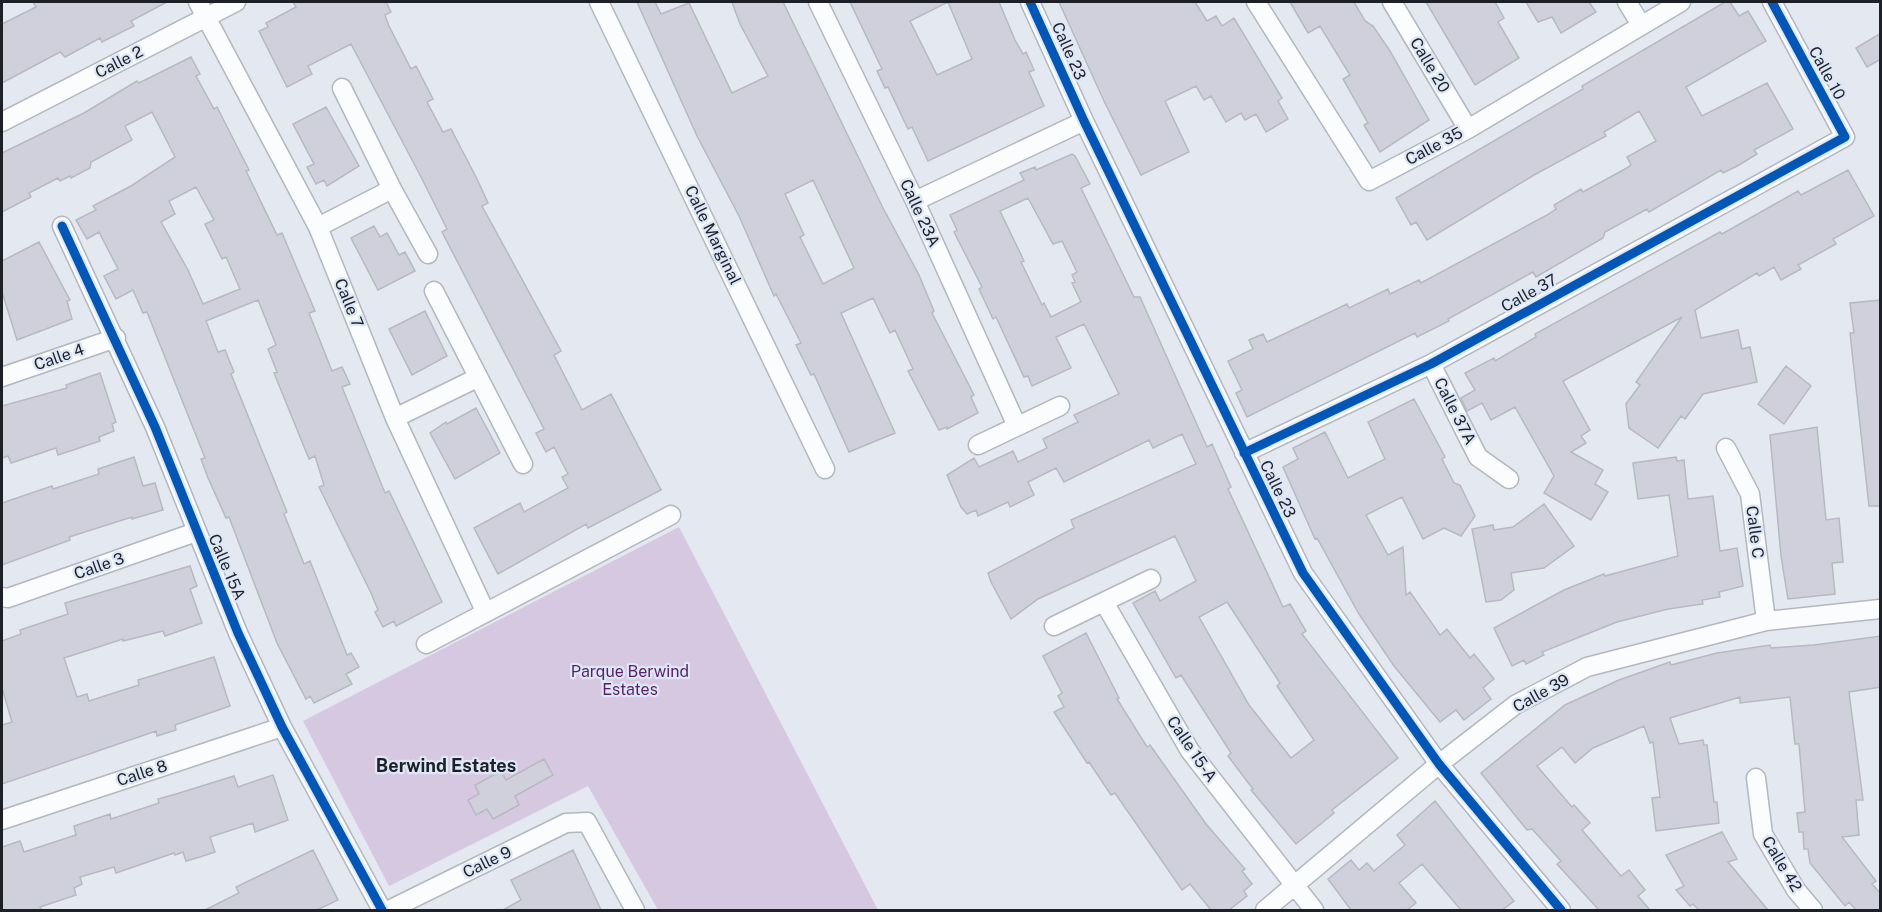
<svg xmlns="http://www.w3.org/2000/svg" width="1882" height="912" viewBox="0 0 1882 912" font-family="'Public Sans',sans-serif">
<rect width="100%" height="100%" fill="#e3e8f1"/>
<path fill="#d7c8e2" d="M679 527 878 910H658L588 786 389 886 303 721Z"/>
<path fill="#cfd0dc" stroke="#b7b9c0" stroke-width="1.5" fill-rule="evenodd" d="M33 2H167L131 21 134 26 102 42 100 38 65 57 60 52 2 83V24L36 7Z
M293 2H386L391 12 385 15 389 26 411 69 416 66 433 99 427 102 443 132 451 129 477 179 488 203 482 206 561 351 554 355 582 410 611 394 661 490 588 528 586 524 498 574 474 528 520 503 524 512 568 488 562 477 568 474 554 447 546 452 536 433 544 429 442 232 447 229 421 177 351 44 308 66 312 74 287 87 259 31 268 27 266 23 296 7Z
M637 2H655L661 14 689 3 732 93 768 76 740 24 732 2H783L883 208 919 275 934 311 932 313 974 395 971 397 978 413 947 429V427L939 430 908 371 913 369 895 330 890 333 873 298 841 313 895 433 849 452 814 374 811 375 796 345 801 343 776 294 774 296 739 216 697 136ZM813 180 854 268 823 284 800 237 804 235 785 194Z
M850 2H999L1015 40 1023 54 1026 52 1034 70 1029 72 1044 106 928 161 912 127 908 129 888 87 885 88 877 71 882 69ZM948 2 972 59 937 75 910 21Z
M1059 2H1195L1207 21 1216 16 1222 26 1234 18 1282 98 1278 101 1288 119 1266 132 1256 114 1245 120 1241 113 1226 122 1211 96 1204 100 1196 86 1165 101 1189 152 1141 175 1104 101Z
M1290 2H1354L1365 21 1373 26 1390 51 1429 120 1380 152 1364 125 1368 123 1343 79 1350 75 1320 26 1308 33Z
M1426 2H1495L1504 18 1498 22 1519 58 1475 85Z
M1526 2H1589L1596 12 1561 33 1552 17 1538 22Z
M1725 2H1730L1739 16 1748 11 1766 41 1686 87 1702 116 1767 83 1793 129 1754 150 1757 154 1739 165 1723 173 1721 170 1649 212 1647 209 1605 232 1603 238 1536 277 1533 272 1448 319 1449 321 1417 337 1415 333 1247 417 1236 393 1242 390 1228 361 1253 349 1249 340 1263 334 1267 342 1347 304 1349 308 1388 289 1390 294 1419 280 1421 283 1547 215 1556 209 1554 205 1581 189 1583 192 1625 169 1631 165 1627 157 1656 141 1639 111 1604 132 1606 136 1534 175 1427 240 1416 222 1411 225 1396 198 1583 89 1582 86Z
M1881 33V59L1867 67 1856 48Z
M191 57 200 74 196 76 214 109 217 107 249 170 246 171 277 235 282 233 315 311 309 313 332 371 342 367 350 384 342 387 385 493 389 491 442 602 396 626 394 621 383 627 375 612 378 610 371 593 319 487 324 485 315 456 309 459 274 373 277 372 268 349 276 345 258 300 206 321 218 352 225 350 234 372 231 374 287 512 284 514 304 564 310 561 347 655 351 653 359 667 346 674 352 684 314 703 310 696 306 699 277 643 229 517 226 518 208 478 201 459 205 458 147 312 143 313 133 290 116 299 104 276 118 269 99 232 87 239 76 220 96 210 93 206 131 186 175 157 152 112 125 126 132 140 91 162 90 168 71 178 70 176 60 181 58 178 29 193 31 197 2 212V153L84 113 137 81 139 83ZM196 187 214 220 205 224 222 259 226 257 240 289 203 304 188 270 161 222 175 214 169 201Z
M326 107 359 166 327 186 324 180 316 184 307 167 314 164 293 124Z
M1072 154 1075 156 1090 184 1081 188 1134 297H1140L1207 447 1212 444 1231 487 1228 489 1283 607 1290 604 1306 631 1302 634 1398 758 1332 810 1334 813 1296 844 1251 790 1253 789 1228 756 1231 753 1181 675 1176 678 1133 603 1155 591 1160 601 1196 581 1175 536 1038 599 1011 619 991 582 988 573 1074 528 1071 520 1196 464 1182 434 1153 448 1149 440 1064 482 1056 468 1028 482 1034 495 1010 507 1008 502 978 516 976 510 967 514 961 507 947 475 974 458 979 467 1013 451 1018 462 1047 448 1043 439 1078 422 1074 415 1119 394 1084 324 1056 337 1071 368 1032 386 1028 376 1024 377 996 317 993 319 979 289 982 287 954 232 957 230 950 215 1024 180 1020 173 1035 167 1036 170ZM1028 198 1053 244 1062 241 1077 272 1072 275 1075 282 1072 283 1081 302 1051 317 1044 303 1042 305 1021 262 1024 261 1000 211ZM1227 602 1280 683 1277 686 1314 740 1291 758 1249 705 1199 617Z
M1848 170 1874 216 1833 239 1836 244 1798 265 1801 269 1781 280 1774 267 1759 276 1757 273 1695 310 1701 338 1738 330 1742 349 1750 347 1757 382 1703 394 1685 419 1681 416 1658 448 1629 428 1626 404 1640 385 1636 382 1682 317 1563 381 1590 430 1581 436 1586 443 1571 452 1603 470 1595 484 1608 492 1591 520 1544 493 1554 476 1515 407 1491 420 1482 403 1467 411 1461 398 1475 390 1465 373 1494 358 1495 361 1536 337 1535 334 1720 232 1722 234 1798 191 1801 195Z
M374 226 380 237 387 233 399 255 405 252 415 271 378 290 351 238Z
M39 242 70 300 67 301 72 319 17 340 2 292V261Z
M1881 300V506H1869L1850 333H1854L1850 303Z
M425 311 447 356 412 375 389 329Z
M1786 366 1811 386 1784 424 1758 404Z
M100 373 116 422 112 424 114 431 99 437 100 441 58 455 56 448 11 463 8 456 2 458V406L67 388 66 385Z
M1414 399 1445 457 1442 459 1454 483 1460 485 1475 516 1461 536 1444 528 1423 539 1402 497 1366 515 1388 555 1403 547 1406 595 1410 592 1440 635 1447 629 1470 658 1474 654 1494 679 1483 688 1491 699 1464 720 1456 710 1440 722 1394 666 1359 614 1317 538 1315 539 1283 467 1298 459 1293 448 1325 432 1348 478 1385 459 1368 422Z
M476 408 500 453 455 479 430 433 446 422 447 424Z
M1817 427 1826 520 1839 518 1843 562 1832 563 1835 594 1788 599 1781 556 1770 435Z
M134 457 143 486 155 483 163 510 132 519V517L69 537 70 540 2 565V503L52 486 53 489 99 474 98 469Z
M1676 457 1677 461 1684 460 1688 499 1713 496 1720 551 1737 548 1743 586 1719 592 1720 597 1702 600 1703 604 1668 609 1617 622 1542 652 1544 655 1526 664 1524 660 1512 666 1494 628 1564 590 1604 574 1605 576 1678 556 1669 495 1638 499 1633 463Z
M1544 504 1574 546 1544 568 1511 573 1514 590 1501 600 1486 602 1472 529 1493 525 1494 530 1513 527Z
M190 566 197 586 190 589 202 623 165 636 163 631 123 641V639L64 658 77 697 87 694 89 701 139 685 138 680 214 657 230 706 175 725 176 730 157 736 156 731 2 784V725L12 722 2 688V641L21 634 20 630 68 614 65 603Z
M1086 633 1119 698 1117 699 1147 747 1150 745 1206 824 1245 869 1242 871 1252 884 1244 891 1247 896 1229 910H1211L1190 884 1182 890 1115 793 1111 795 1089 762 1087 763 1054 712 1064 707 1058 696 1062 693 1043 656Z
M1881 636V687L1849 692 1863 800H1856L1859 835 1842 837 1876 881 1872 884 1881 894V910H1856L1849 902 1845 906 1810 863 1808 849H1804L1803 832H1799L1797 813 1805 812 1799 744H1795L1790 697 1740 703V697L1670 718 1679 744 1703 740 1704 745H1707L1714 802H1717L1719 823 1656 831 1652 798 1660 797 1653 742 1650 743 1644 726 1593 748 1575 763 1562 747 1537 766 1572 807 1574 805 1590 823 1582 830 1621 876 1629 870 1645 890 1638 896 1650 910H1599L1557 864 1561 861 1532 829 1527 830 1481 773 1565 705 1619 680 1670 662 1671 665 1717 653 1770 645 1771 648 1814 645Z
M544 759 553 775 515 796 519 805 493 819 487 809 476 815 468 800 479 794 475 785 501 771 506 780Z
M273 775 288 820 255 832 253 823 210 837 215 852 200 857 186 861 183 852 175 855 174 853 116 873 114 867 80 877 82 884 74 888 76 895 40 907 42 910H2V847L20 841 24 852 76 835 74 826 110 814 111 819 159 803 158 799 176 794 234 776 238 787Z
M1435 801 1514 901 1502 910H1461L1422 864 1399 883 1416 903 1407 910H1351L1328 879 1351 860 1359 870 1367 863 1374 871 1405 845 1397 835Z
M1722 832 1737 859 1728 862 1768 910H1699L1693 904 1690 906 1676 890 1684 886 1666 855Z
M313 850 338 900 317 910H205L239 893 236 887Z
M573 850 601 910H503L521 900 511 880Z"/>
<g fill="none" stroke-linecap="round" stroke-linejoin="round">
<g stroke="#b3b7be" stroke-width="21">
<path id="minor" d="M198 2 318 227 395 418 485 611
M599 2 825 469
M818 2 915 201 1017 426
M1030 2 1084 121 1303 573 1439 764 1561 910
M1256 2 1369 181 1468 129 1681 2
M1392 2 1468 129
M1627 2 1641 25
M342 88 392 189 428 254
M2 122 236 2
M915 201 1084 121
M62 226 155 427 238 633 282 727 382 910
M318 227 392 189
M434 291 523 464
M1431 364 1478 457 1509 479
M2 377 116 338
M395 418 477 378
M978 445 1060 406
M1726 448 1750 494 1766 621
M1244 453 1431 364 1845 137 1772 2
M2 597 8 598 196 532
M1104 602 1190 751 1314 910
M1054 626 1151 579
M426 644 671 515
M1756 778 1763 834 1796 890 1813 910
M2 820 282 727
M389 910 566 823 587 822 635 910
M1265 910 1439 764 1515 705 1587 667 1766 621 1880 609"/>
</g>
<use href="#minor" stroke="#fbfcfd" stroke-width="18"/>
<g stroke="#dde7f7" stroke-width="13">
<path id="cycleway" d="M1030 2 1084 121 1303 573 1439 764 1561 910
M62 226 155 427 238 633 282 727 382 910
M1244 453 1431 364 1845 137 1772 2"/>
</g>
<use href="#cycleway" stroke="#0057b8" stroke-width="9"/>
</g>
<g text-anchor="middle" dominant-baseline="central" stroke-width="4.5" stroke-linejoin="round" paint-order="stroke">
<g font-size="16" fill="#1d2026" stroke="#dde7f7">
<text transform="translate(1069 51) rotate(66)">Calle 23</text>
<text transform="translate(119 62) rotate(-27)">Calle 2</text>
<text transform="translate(1430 65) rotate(59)">Calle 20</text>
<text transform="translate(1827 73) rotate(61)">Calle 10</text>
<text transform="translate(1434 146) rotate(-28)">Calle 35</text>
<text transform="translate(920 213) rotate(65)">Calle 23A</text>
<text transform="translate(713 235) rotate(64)">Calle Marginal</text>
<text transform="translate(1529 293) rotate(-29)">Calle 37</text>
<text transform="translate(349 303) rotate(68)">Calle 7</text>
<text transform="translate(59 357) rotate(-19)">Calle 4</text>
<text transform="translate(1455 411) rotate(63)">Calle 37A</text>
<text transform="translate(1278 489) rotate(64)">Calle 23</text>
<text transform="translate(1755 532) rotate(83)">Calle C</text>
<text transform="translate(99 566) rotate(-19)">Calle 3</text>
<text transform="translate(227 567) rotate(67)">Calle 15A</text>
<text transform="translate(1541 693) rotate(-29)">Calle 39</text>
<text transform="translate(1192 749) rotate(56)">Calle 15-A</text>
<text transform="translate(142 773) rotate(-18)">Calle 8</text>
<text transform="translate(487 862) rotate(-26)">Calle 9</text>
<text transform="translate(1782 864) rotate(59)">Calle 42</text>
</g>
<g font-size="16" fill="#591e68" stroke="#dde7f7">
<text x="630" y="671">Parque Berwind<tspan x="630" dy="18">Estates</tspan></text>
</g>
<g font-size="18" font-weight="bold" fill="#1d2026" stroke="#dde7f7">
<text x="446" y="765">Berwind Estates</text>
</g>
</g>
<rect width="1882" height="912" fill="none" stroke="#1d2026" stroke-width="6"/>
</svg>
